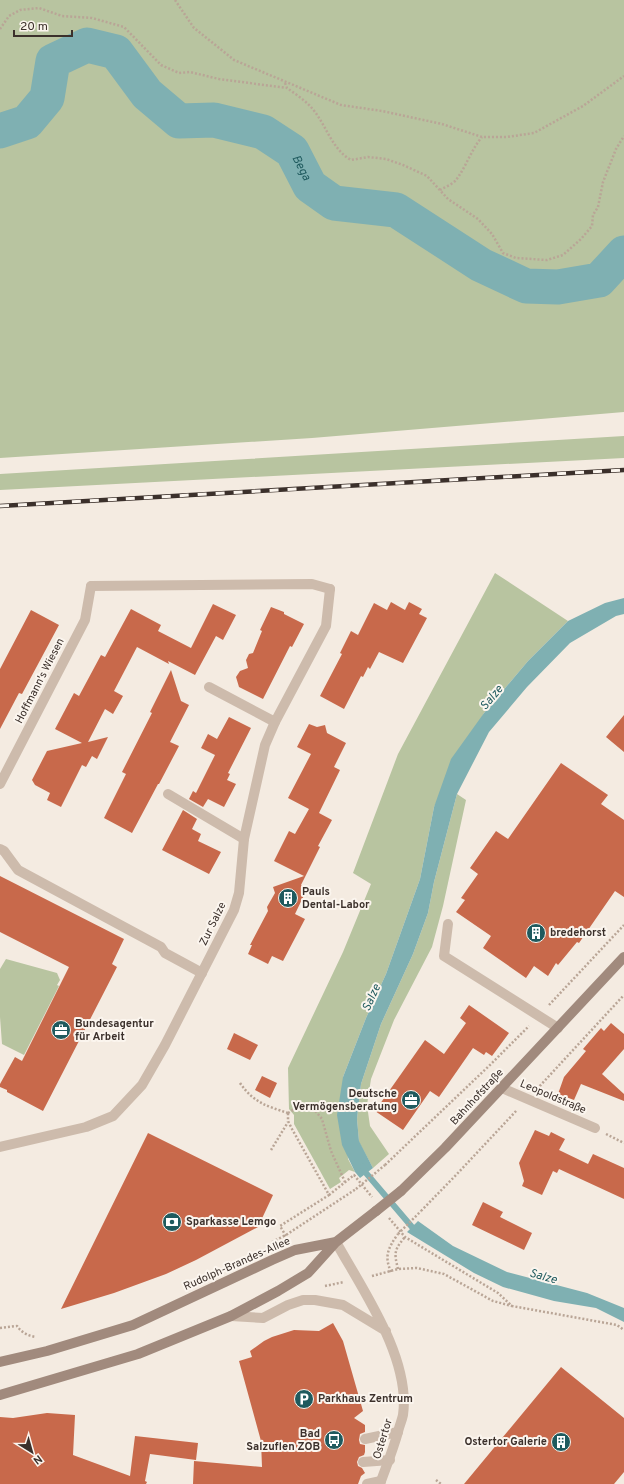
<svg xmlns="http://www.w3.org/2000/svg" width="624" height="1484" viewBox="0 0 624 1484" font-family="Overpass,sans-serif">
<rect width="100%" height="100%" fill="#f4ebe1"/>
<path fill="#b8c4a0" d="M0 0H624V412L312 438 0 458Z
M624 436V458L0 490V474Z
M495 573 568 621 528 661 484 713 434 807 420 879 386 974 366 1018 343 1077 348 1159 355 1172 349 1170 339 1178 341 1182 330 1189 294 1124V1115L289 1109 288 1068 343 952 371 884 353 873 398 754Z
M457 794 466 800 443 906 432 947 394 1020 371 1079 367 1105 370 1126 389 1154 373 1168 359 1142 357 1119 361 1084 381 1024 413 954 428 913 434 882Z
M6 959 57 973 60 980 57 985 59 986 24 1055 2 1044 0 1017V969Z"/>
<path fill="#7fb0b2" d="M624 598V614L616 616 570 643 527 687 489 732 457 794 434 882 428 913 413 954 381 1024 361 1084 357 1119 359 1141 373 1168 360 1178 355 1172 342 1145 337 1115 343 1077 366 1018 386 974 420 879 434 807 451 759 484 713 528 661 568 621 605 603Z
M418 1221 453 1246 507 1272 587 1293 624 1308V1322L596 1308 554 1301 503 1287 474 1273 407 1232Z"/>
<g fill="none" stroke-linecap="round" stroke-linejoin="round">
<path stroke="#7fb0b2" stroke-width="6" d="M363 1167 366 1173 412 1227 418 1230"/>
<path stroke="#7fb0b2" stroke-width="35" id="s1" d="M0 131 27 122 47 98 53 61 87 45 116 52 147 94 179 121 214 120 263 132 292 151 310 186 334 203 396 210 481 265 526 286 558 287 599 280 624 253"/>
</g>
<path fill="#c8694b" d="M391 602 405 610 409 602 422 609 419 614 427 618 403 663 379 652 370 669 368 667 363 677 361 676 344 709 320 696 342 654 340 653 351 631 358 635 374 603 387 610Z
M213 604 236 615 223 640 216 636 195 675 168 661 169 664 137 647 114 691 123 696 113 714 105 709 88 742 108 737 97 759 92 756 86 767 82 765 61 807 47 800 50 793 35 785 32 780 47 751 82 743 55 729 74 693 79 696 101 655 105 657 131 609 161 625 158 631 191 648Z
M271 607 284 612V614L304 624 292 647 290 646 263 699 239 687 236 677 240 671 248 668 246 660 249 654 253 653 262 631 260 630Z
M31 610 59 625 22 694 19 693 0 729V669Z
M171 670 181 701 189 705 170 742 179 746 159 784H158L132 833 104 818 126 774 122 772 152 713 150 712Z
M624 715V752L606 737Z
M229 717 251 728 228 773 230 774 227 780 236 784 224 807 208 799 203 807 189 799 193 791 196 793 215 755 201 748 208 734 217 739Z
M309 724 317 727 325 725 327 733 346 743 334 767 340 770 319 813 332 820 318 846 320 847 301 885 307 889 295 914 305 919 283 961 272 956 268 964 248 954 252 945H250L268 911 267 907 275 893 273 887 304 876 274 861 289 831 295 834 309 809 288 798 311 754 297 747Z
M561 763 608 795 601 804 624 820V897L615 891 579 943 577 942 558 965 556 963 548 976 534 966 526 978 483 948 491 936 456 912 465 900 461 898 478 874 470 868 496 831 508 839Z
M183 810 197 819 192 829 201 834 198 841 221 852 209 874 162 850Z
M0 876 124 939 112 964 117 967 43 1111 7 1092V1090L0 1087V1084L15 1057 22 1061 69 967 0 932Z
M469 1005 509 1033 492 1056 486 1052 484 1055 473 1048 439 1097 430 1091 403 1130 375 1111 425 1040 444 1054 466 1023 460 1018Z
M611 1023 624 1034V1049L602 1074 624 1094V1101L581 1084 574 1100 558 1094 564 1077 586 1051 583 1049 601 1028 604 1031Z
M234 1033 258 1045 250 1060 227 1049Z
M262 1076 277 1083 270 1098 255 1090Z
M535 1130 549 1136 551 1132 565 1139 559 1150 588 1164 593 1154 624 1168V1199L559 1169 557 1173 553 1171 542 1195 522 1186 524 1181 519 1163Z
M148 1133 273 1195 258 1227 196 1260 166 1274 114 1293 61 1309Z
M483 1202 503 1212 500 1217 532 1233 524 1250 472 1225Z
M333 1323 343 1341 363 1411 354 1418 365 1425V1432L360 1434 359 1440 360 1444 365 1445V1452L364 1455 359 1457 357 1462 358 1466 362 1468 365 1473 361 1476 358 1484H193L194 1461 262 1467 261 1441 239 1361 252 1357 250 1351 264 1341 272 1337 294 1330 319 1331Z
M561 1367 624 1418V1472L614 1484H464Z
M47 1413 75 1415 73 1455 130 1476 135 1436 198 1443 196 1460 150 1454 145 1481 147 1482 146 1484H0V1417L13 1418Z"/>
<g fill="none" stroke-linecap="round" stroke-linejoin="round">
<path stroke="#b9a596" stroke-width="2.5" stroke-dasharray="2 2" stroke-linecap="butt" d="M175 0 194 28 234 60 341 105 382 111 442 124 482 137H507L534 133 583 106 624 76
M0 29 9 16 20 10 39 8 62 16 92 18 124 27 161 65 179 73 190 72 219 79 287 88
M285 83 287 88C294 93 303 99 309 105 326 122 330 148 351 160L368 157 386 159 403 165 427 176 448 199 478 219 492 234 503 253 516 258 547 260 563 255 581 239 592 226 593 215 598 207 603 182 616 149 624 136
M440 190C445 187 453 184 456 180 466 167 471 150 482 137
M549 1005 624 925
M240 1083C253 1102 266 1106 288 1113
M537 1089 624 995
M288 1113 303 1104 313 1108 322 1119 331 1151 345 1182
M606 1134 624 1143
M271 1150 288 1122
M385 1165 491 1064 529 1026
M329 1195 354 1175 372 1197
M421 1211 457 1174 517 1110
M389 1218 405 1237 498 1293 512 1306 617 1325 624 1330
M286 1236 280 1226 329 1195 292 1129 288 1121V1113
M272 1242 286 1235 356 1189
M398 1269C394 1253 394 1250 405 1237
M391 1272C384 1256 388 1248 398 1234
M372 1276 398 1269 417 1268 444 1274 493 1301 512 1306
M325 1286 344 1282
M0 1328 17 1326C21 1332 28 1336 36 1337
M436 1480 441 1484"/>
<path stroke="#cdbbac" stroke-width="10" d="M91 586 312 584 330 589
M209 687 275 722
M168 794 244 839
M0 849 4 851 18 870 161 947 165 953 202 973
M448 924 444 956 558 1028
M365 1439 398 1432
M363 1462 390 1460
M367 1484 381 1481"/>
<path stroke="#cdbbac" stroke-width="10" d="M0 784 85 620 91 586
M502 1088 595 1128
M0 1147 86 1127 113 1116 142 1085 165 1045 234 910 239 893 244 839 265 745 275 722 326 626 330 589
M336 1242C362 1289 411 1358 403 1415 402 1420 399 1427 398 1432 393 1450 386 1467 380 1484
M231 1316 263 1318 288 1305 303 1300H315L343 1305 386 1331"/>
<path stroke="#a18a7d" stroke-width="10" d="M401 1191 445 1148 624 957
M0 1362 47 1351 133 1325 272 1260 295 1250 336 1242
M0 1395 138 1354 231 1316 278 1291 308 1273 336 1242 376 1211"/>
<g stroke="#3b302b" stroke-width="4.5">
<path id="rail" d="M0 506 624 470"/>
</g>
<use href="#rail" stroke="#fbf5ee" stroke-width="3" stroke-dasharray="9" stroke-linecap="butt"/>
<path stroke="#b9a596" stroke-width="2.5" stroke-dasharray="2 2" stroke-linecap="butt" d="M356 1189 385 1165
M398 1234 421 1211"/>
<path stroke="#a18a7d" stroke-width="10" d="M376 1211 401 1191"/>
</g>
<defs>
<g id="building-disc" transform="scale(1)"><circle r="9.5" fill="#1f5a5e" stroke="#fbf5ee"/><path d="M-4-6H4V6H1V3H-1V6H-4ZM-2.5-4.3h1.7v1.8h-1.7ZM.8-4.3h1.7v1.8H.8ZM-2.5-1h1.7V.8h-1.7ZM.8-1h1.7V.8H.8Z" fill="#fff"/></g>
<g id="office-disc" transform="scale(1)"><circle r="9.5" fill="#1f5a5e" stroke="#fbf5ee"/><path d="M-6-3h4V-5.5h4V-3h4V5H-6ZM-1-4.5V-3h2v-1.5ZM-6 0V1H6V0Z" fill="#fff"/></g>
<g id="bank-disc" transform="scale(1)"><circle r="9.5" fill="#1f5a5e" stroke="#fbf5ee"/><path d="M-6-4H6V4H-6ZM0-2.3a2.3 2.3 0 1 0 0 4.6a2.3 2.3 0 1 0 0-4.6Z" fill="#fff"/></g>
<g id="parking-disc" transform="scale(1)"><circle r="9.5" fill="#1f5a5e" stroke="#fbf5ee"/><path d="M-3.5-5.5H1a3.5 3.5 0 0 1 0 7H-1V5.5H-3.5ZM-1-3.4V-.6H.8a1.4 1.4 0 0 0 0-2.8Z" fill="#fff"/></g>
<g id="bus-disc" transform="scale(1)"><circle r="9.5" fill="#1f5a5e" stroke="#fbf5ee"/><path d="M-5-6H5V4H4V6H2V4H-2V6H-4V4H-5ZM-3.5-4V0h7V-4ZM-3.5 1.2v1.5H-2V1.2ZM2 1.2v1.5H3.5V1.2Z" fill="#fff"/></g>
</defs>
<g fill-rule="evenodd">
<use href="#building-disc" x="288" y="898"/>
<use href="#building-disc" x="536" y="933"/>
<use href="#office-disc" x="61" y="1030"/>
<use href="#office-disc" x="411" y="1100"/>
<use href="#bank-disc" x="172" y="1222"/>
<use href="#parking-disc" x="304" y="1399"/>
<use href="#bus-disc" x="334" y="1440"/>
<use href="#building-disc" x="561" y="1442"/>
</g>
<g text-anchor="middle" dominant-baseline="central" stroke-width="4" stroke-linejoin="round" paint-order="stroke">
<g font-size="11" fill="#3b302b" stroke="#fbf5ee">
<text transform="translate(40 681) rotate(-63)">Hoffmann's Wiesen</text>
<text transform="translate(213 924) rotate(-64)">Zur Salze</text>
<text transform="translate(477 1097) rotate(-47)">Bahnhofstraße</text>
<text transform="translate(553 1097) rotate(23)">Leopoldstraße</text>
<text transform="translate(237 1264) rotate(-24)">Rudolph-Brandes-Allee</text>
<text transform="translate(383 1439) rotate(-73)">Ostertor</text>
</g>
<g font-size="11" font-weight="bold" fill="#3b302b" stroke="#fbf5ee" text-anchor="start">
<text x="302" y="892">Pauls<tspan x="302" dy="13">Dental-Labor</tspan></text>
<text x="550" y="933">bredehorst</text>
<text x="75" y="1024">Bundesagentur<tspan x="75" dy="13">für Arbeit</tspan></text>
<text x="397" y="1094" text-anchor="end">Deutsche<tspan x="397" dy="13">Vermögensberatung</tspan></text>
<text x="186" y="1222">Sparkasse Lemgo</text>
<text x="318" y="1399">Parkhaus Zentrum</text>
<text x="320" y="1434" text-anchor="end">Bad<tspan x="320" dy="13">Salzuflen ZOB</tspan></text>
<text x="547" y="1442" text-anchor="end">Ostertor Galerie</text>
</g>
<g font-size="12" font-style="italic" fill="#1f5a5e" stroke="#fbf5ee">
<text stroke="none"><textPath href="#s1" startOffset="398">Bega</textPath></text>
<text transform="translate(492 698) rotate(-50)">Salze</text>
<text transform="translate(372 998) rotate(-66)">Salze</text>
<text transform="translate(543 1277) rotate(15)">Salze</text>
</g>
</g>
<g transform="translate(32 1452) rotate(143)" stroke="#fbf5ee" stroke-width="3" paint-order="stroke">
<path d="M0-3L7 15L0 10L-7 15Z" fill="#3b302b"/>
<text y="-6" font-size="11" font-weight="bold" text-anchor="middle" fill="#3b302b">N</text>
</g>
<path d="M14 30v6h58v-6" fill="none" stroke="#3b302b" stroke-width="2"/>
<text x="20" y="30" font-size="12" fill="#3b302b" stroke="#fbf5ee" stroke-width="3" paint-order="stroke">20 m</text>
</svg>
